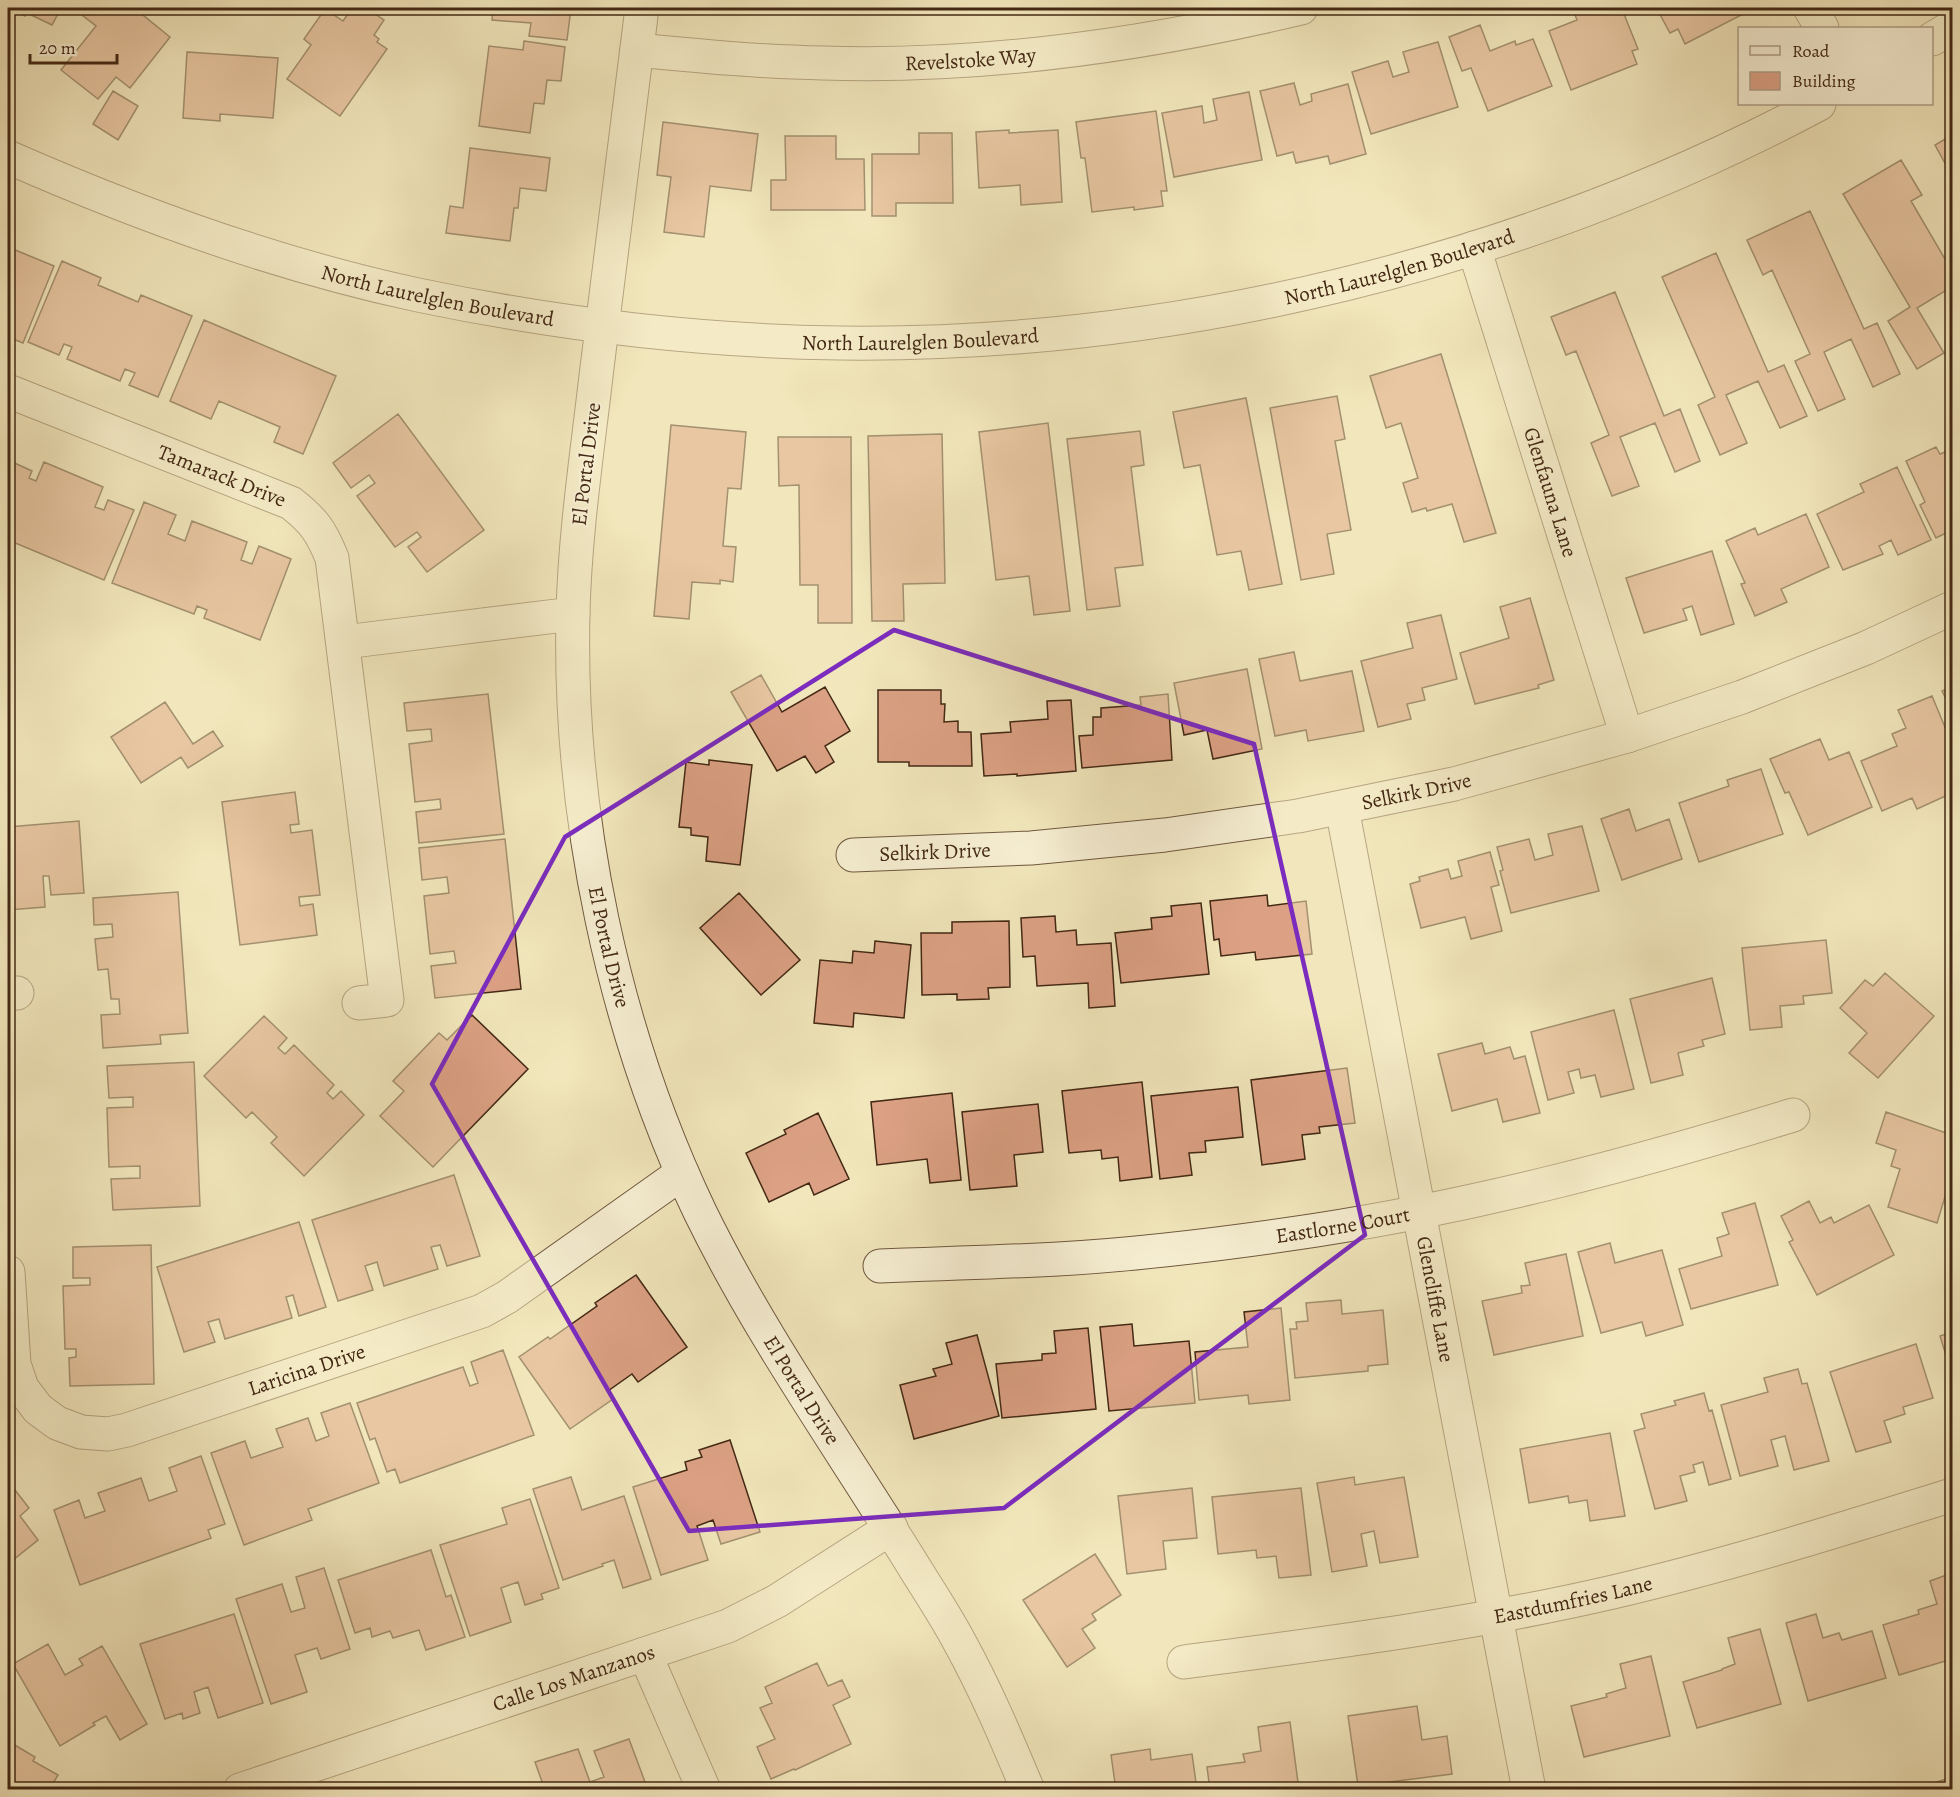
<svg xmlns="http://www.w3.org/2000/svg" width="1960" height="1797" viewBox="0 0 1960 1797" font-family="Alegreya,serif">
<rect width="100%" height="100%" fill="#f2e7bc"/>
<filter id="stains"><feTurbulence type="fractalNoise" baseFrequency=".00333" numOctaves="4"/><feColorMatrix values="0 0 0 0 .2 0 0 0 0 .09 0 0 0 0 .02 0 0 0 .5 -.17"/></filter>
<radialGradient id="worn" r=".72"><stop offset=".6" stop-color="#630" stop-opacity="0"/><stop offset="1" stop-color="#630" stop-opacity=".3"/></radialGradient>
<path fill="#dca184" stroke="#432814" stroke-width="1.5" d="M8 8H61L52 25 27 13 25 16Z
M75 8H142L146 11 143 15 170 37 130 88 116 77 98 99 61 70 96 26 74 9Z
M352 8H366L384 20 374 35 379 39 377 42 387 49 340 116 287 79 311 45 304 39 325 9 343 21Z
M493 8H571L567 40 529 36 531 23 492 20Z
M1591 8H1625L1622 9 1638 49 1632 51 1637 64 1571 90 1549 31 1577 20 1575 15Z
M1650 8H1747L1749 11 1685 44 1678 29 1670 33 1658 11 1653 14Z
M1480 25 1490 51 1515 41 1516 45 1533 39 1552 86 1488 111 1471 68 1462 71 1449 37Z
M524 41 565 47 561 81 547 80 544 104 534 103 530 133 479 126 489 46 523 50Z
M1438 42 1458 107 1371 134 1352 72 1388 61 1393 77 1409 72 1403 52Z
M187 52 278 58 273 118 220 114V121L183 118Z
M1294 83 1300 105 1312 101 1311 94 1348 84 1366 154 1330 164 1328 156 1296 163 1293 152 1277 156 1260 91Z
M113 91 138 106 118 140 93 124Z
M1249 92 1262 160 1174 177 1162 113 1202 106 1204 123 1217 120 1213 99Z
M1156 111 1167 191H1161L1163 206 1134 210V207L1092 212 1085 158H1081L1076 122Z
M663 122 758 134 751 191 710 186 704 237 664 232 671 177 657 175Z
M1009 130V133L1058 130 1062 202 1021 205 1020 185 979 188 976 132Z
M919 133H952L953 203H896V216H872V154H919Z
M1952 135V176L1935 145Z
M785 136H836V159H864L865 210H771V180H786Z
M470 148 550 158 546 191 520 188 518 208H514L510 241 446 233 450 206 463 208Z
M1901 160 1922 195 1911 201 1952 271V297L1948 289 1917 308 1944 353 1917 369 1888 321 1910 307 1843 194Z
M1810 211 1864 329 1877 323 1900 374 1873 387 1851 339 1824 352 1845 399 1818 411 1795 361 1810 354 1772 270 1763 275 1747 240Z
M8 247 54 266 23 343 8 337Z
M1716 253 1768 372 1784 365 1807 416 1780 428 1758 381 1726 395 1747 443 1720 455 1698 405 1715 397 1662 277Z
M62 261 101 278 98 285 138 302 141 295 192 316 158 397 129 385 135 373 125 369 120 381 67 359 72 347 64 344 59 355 28 342Z
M1615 292 1664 416 1680 409 1700 461 1675 472 1655 423 1620 437 1639 486 1612 496 1591 443 1609 435 1576 351 1566 355 1551 317Z
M204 320 336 376 303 454 274 442 280 427 219 401 211 419 170 401Z
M1441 354 1496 533 1464 542 1452 504 1427 511 1426 508 1412 512 1403 483 1418 478 1401 423 1386 428 1370 376Z
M1337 396 1345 439 1335 441 1351 530 1327 534 1334 574 1301 580 1270 408Z
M1246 398 1282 584 1249 590 1241 551 1217 555 1200 465 1184 468 1173 412Z
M398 414 484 530 427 572 408 547 421 537 417 532 395 547 357 496 375 483 369 475 351 488 333 463Z
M1048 423 1070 611 1034 615 1029 576 996 580 979 432Z
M671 425 746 432 741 489 728 488 723 546 736 547 733 582 720 580V584L692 582 689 619 654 616Z
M1140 431 1144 465 1131 467 1143 565 1115 568 1120 606 1087 610 1067 439Z
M942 434 945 583 903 584 904 621H872L868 436Z
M778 437H851L852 623H818V585H800L799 485 779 486Z
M1936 447 1940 454 1952 449V530L1936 538 1920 505 1925 502 1906 461Z
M8 460 32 471 29 478 36 481 44 462 103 487 95 507 104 510 108 500 134 510 104 580 8 540Z
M1897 467 1931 540 1898 555 1891 540 1879 546 1883 554 1843 570 1817 514 1864 492 1860 484Z
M144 502 176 515 168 534 185 541 192 521 247 542 241 560 252 564 259 546 291 559 260 640 204 618 207 610 197 606 194 614 112 583Z
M1806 514 1829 567 1781 589 1787 602 1755 616 1741 584 1745 583 1726 541 1755 528 1758 535Z
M1712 551 1734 624 1701 635 1692 606 1683 609 1687 620 1644 633 1626 578Z
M1530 598 1554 680 1538 685 1539 688 1475 704 1460 653 1509 638 1500 607Z
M1441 615 1457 679 1422 688 1425 700 1407 704 1411 719 1378 727 1361 661 1413 648 1407 623Z
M1294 652 1300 681 1352 671 1364 731 1308 741 1306 730 1275 736 1259 659Z
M1247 669 1262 749 1213 759 1207 730 1184 735 1174 683Z
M761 675 782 712 825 687 850 731 825 746 834 762 816 773 805 756 777 771 731 692Z
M1952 686V711L1942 691Z
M878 690H941V704H945L944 722 958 721V732H971L972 766H909V762H878Z
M488 694 504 834 419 843 416 812 441 809 440 799 415 802 409 744 432 741 431 729 407 731 404 703Z
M1168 694 1172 760 1082 768 1079 736 1093 735V717H1101V708L1141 705 1140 697Z
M1932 696 1952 744V779L1948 781 1952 793 1917 809 1912 798 1882 811 1861 761 1897 746 1892 734 1906 728 1898 710Z
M1071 700 1076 771 1017 776V774L984 776 981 734 1011 732 1010 722 1048 719 1047 701Z
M165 702 193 744 213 731 223 746 188 768 181 757 141 783 111 737Z
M1820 739 1829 760 1849 752 1872 807 1808 835 1789 792 1785 793 1770 759Z
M709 760 752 765 740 865 706 861 708 837 691 835V828L679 827 686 762 709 765Z
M1761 769 1783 834 1699 862 1679 803 1729 786 1727 780Z
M295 792 299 824 290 825 291 833 312 830 320 895 299 897 300 906 313 904 317 935 240 945 222 802Z
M1629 809 1636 831 1669 819 1682 859 1622 880 1601 819Z
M79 821 84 893 51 895 49 876H43L45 907 8 910V827Z
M1582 826 1599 891 1511 913 1500 871 1503 870 1497 847 1529 839 1535 860 1553 855 1548 834Z
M505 839 521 989 435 998 431 966 456 963 454 951 430 954 424 896 449 893 447 877 422 880 419 848Z
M1490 852 1499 885 1491 887 1502 931 1471 939 1465 917 1421 928 1410 884 1420 881 1419 877 1448 869 1451 879 1462 876 1458 861Z
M178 892 188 1033 160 1035 161 1044 103 1048 101 1015 120 1014 119 999H111L108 969 98 970 95 939 113 937 112 924 94 925 93 898Z
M739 893 800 960 761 995 700 928Z
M1267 895 1268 906 1306 901 1312 954 1256 960 1255 952 1221 956 1219 939 1214 940 1210 901Z
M1201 903 1209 974 1121 983 1115 933 1152 929 1151 918 1172 916 1171 906Z
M1055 916 1056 932 1076 930 1077 945 1111 943 1115 1006 1089 1008 1088 983 1037 986 1035 956 1023 957 1021 918Z
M1009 921 1010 987 988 988 989 999 957 1000V994L922 995 921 933H952V922Z
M1826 940 1832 993 1803 996 1804 1004 1780 1006 1782 1027 1750 1030 1742 948Z
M875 941 911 945 904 1018 854 1013 853 1027 814 1023 820 960 852 963 853 951 874 953Z
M1885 973 1934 1016 1878 1078 1849 1053 1867 1033 1840 1008 1865 980 1873 986Z
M1712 978 1725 1034 1702 1040 1704 1046 1678 1053 1683 1075 1651 1083 1630 999Z
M1614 1010 1634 1089 1601 1097 1595 1075 1581 1078 1579 1069 1568 1072 1574 1093 1548 1100 1531 1032Z
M472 1015 528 1069 433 1167 380 1116 404 1091 393 1081 439 1033 447 1040Z
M264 1016 287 1038 278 1048 285 1054 294 1045 334 1085 327 1093 333 1099 341 1091 364 1115 304 1176 271 1143 277 1137 252 1112 246 1118 204 1076Z
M1482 1043 1485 1054 1510 1047 1514 1059 1525 1056 1540 1113 1503 1122 1497 1099 1452 1111 1438 1054Z
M194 1062 200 1206 113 1210 111 1179 140 1178V1166L109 1167 107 1108 133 1107V1097L109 1098 107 1066Z
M1347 1068 1355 1123 1319 1127 1320 1133 1302 1135 1305 1159 1262 1165 1251 1080Z
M1142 1082 1152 1177 1120 1181 1118 1157 1102 1159 1101 1150 1069 1153 1062 1091Z
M1238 1087 1243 1137 1205 1141 1206 1152 1189 1153 1192 1175 1160 1179 1151 1096Z
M952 1093 961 1180 930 1183 927 1159 877 1165 871 1102Z
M1038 1104 1043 1152 1014 1155 1017 1186 970 1190 962 1112Z
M1886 1112 1952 1135V1174L1937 1223 1888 1207 1900 1169 1891 1166 1896 1150 1876 1143Z
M818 1113 849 1179 814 1195 809 1183 769 1202 746 1153 786 1134 784 1130Z
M454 1175 480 1256 447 1266 440 1245 431 1247 438 1269 384 1286 377 1262 365 1266 373 1290 338 1301 312 1220Z
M1809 1201 1820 1223 1831 1217 1834 1223 1869 1205 1894 1255 1817 1295 1789 1242 1793 1240 1781 1216Z
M1755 1203 1778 1285 1691 1309 1679 1269 1722 1256 1717 1238 1729 1234 1722 1213Z
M299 1222 326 1307 299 1316 293 1295 286 1297 292 1318 225 1339 219 1319 208 1322 215 1342 184 1352 157 1267Z
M1610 1243 1615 1263 1662 1250 1683 1325 1646 1336 1642 1322 1601 1333 1578 1252Z
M151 1245 154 1384 70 1386 69 1358 76 1357V1349H65L63 1286 90 1285V1278H73V1247Z
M1566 1254 1583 1336 1494 1355 1482 1301 1522 1293 1521 1286 1530 1285 1525 1263Z
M636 1275 687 1347 638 1382 632 1374 608 1391 613 1399 570 1429 519 1357 548 1337 550 1339 597 1306 595 1303Z
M1341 1300 1342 1314 1383 1310 1388 1364 1368 1366V1371L1295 1378 1290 1329H1297L1296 1322 1308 1321 1306 1303Z
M1281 1308 1290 1400 1249 1404 1248 1395 1199 1400 1195 1352 1248 1347 1244 1312Z
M1132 1324 1134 1346 1189 1341 1195 1403 1109 1411 1100 1327Z
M1088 1328 1096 1409 1002 1418 996 1364 1042 1360V1354L1056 1353 1054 1331Z
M1952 1332V1375L1940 1336Z
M977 1335 999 1416 914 1439 900 1385 936 1376 933 1369 952 1364 946 1343Z
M1916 1344 1933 1398 1903 1407 1905 1414 1884 1421 1891 1442 1856 1452 1830 1372Z
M503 1350 534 1435 400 1483 395 1469 387 1472 375 1438 370 1440 357 1403 463 1367 470 1386 478 1383 471 1362Z
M1798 1369 1802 1384 1807 1383 1829 1461 1794 1470 1785 1436 1771 1440 1778 1466 1740 1476 1721 1405 1768 1392 1764 1378Z
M1704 1393 1709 1411 1712 1410 1731 1479 1709 1485 1703 1462 1693 1465 1695 1472 1680 1476 1687 1501 1655 1509 1634 1431 1645 1428 1641 1414 1676 1405 1674 1401Z
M350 1403 379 1483 308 1509 312 1520 244 1545 211 1453 245 1441 251 1458 283 1447 276 1429 308 1418 316 1441 329 1436 321 1413Z
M1610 1433 1625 1516 1590 1521 1587 1500 1569 1503 1568 1496 1529 1503 1520 1449Z
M730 1440 760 1532 721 1544 713 1520 697 1526 708 1560 661 1575 633 1487 687 1470 685 1462 702 1457 699 1450Z
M201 1456 225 1524 208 1530 211 1538 80 1585 54 1510 79 1500 85 1518 105 1511 98 1493 141 1478 149 1501 177 1491 169 1468Z
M571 1477 582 1510 624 1496 651 1579 623 1588 614 1560 602 1564 603 1566 563 1580 533 1489Z
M1354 1477 1355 1485 1404 1477 1418 1557 1380 1563 1374 1531 1361 1534 1367 1566 1332 1572 1317 1483Z
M8 1481 29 1508 20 1516 38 1540 8 1564Z
M1192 1488 1197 1538 1163 1541 1166 1569 1127 1574 1118 1496Z
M1301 1488 1311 1575 1279 1578 1276 1556 1257 1558 1256 1550 1218 1554 1212 1497Z
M530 1499 559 1588 541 1594 543 1599 525 1605 518 1582 501 1588 511 1622 470 1636 440 1545 507 1524 502 1508Z
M431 1550 446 1597 451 1595 465 1637 426 1650 419 1630 393 1638 390 1631 372 1637 370 1628 355 1633 338 1580Z
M1095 1554 1121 1595 1092 1614 1096 1620 1082 1629 1095 1648 1067 1667 1023 1600Z
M324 1568 350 1649 321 1659 317 1648 295 1655 307 1692 271 1704 236 1599 282 1584 291 1612 305 1608 296 1577Z
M1952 1573V1659L1899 1675 1883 1625 1919 1614 1918 1610 1937 1604 1930 1581Z
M234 1614 263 1703 218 1718 208 1687 194 1692 200 1713 183 1719 182 1713 165 1719 140 1644Z
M1816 1614 1823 1638 1839 1633 1842 1640 1872 1631 1886 1678 1808 1701 1786 1623Z
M1760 1629 1781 1704 1697 1728 1683 1682 1722 1670V1669L1735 1664 1728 1638Z
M48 1644 65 1675 83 1665 79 1659 102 1646 147 1724 120 1740 106 1716 93 1723 95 1725 60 1746 13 1664Z
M1651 1656 1670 1736 1584 1757 1571 1706 1607 1697 1606 1694 1626 1688 1620 1664Z
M817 1663 828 1686 842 1680 850 1697 833 1705 851 1744 795 1770 794 1769 771 1779 757 1747 775 1739 760 1708 772 1703 765 1687Z
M1417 1706 1422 1740 1447 1736 1452 1774 1358 1786 1348 1716Z
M1290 1722 1299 1790H1210L1207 1767 1245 1762 1243 1754 1261 1751 1258 1727Z
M629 1739 648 1790H545L535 1762 578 1749 590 1782 604 1777 594 1751Z
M8 1741 35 1757 33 1761 58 1775 49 1790H8Z
M1150 1749 1151 1760 1192 1754 1197 1790H1116L1111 1755Z
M1952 1777V1790H1926L1925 1786Z
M503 1783 505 1788 520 1783 523 1790H487Z"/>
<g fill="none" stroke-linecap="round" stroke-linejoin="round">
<g stroke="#6f583e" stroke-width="35">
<g id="minor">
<path id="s1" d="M642 8C627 130 611 253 596 376 587 454 575 533 573 612 568 814 613 1030 700 1212 761 1337 843 1451 916 1570 931 1594 947 1618 960 1643 986 1690 1007 1740 1028 1790"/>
<path d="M1810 8 1822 28"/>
<path d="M1932 39 1952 27"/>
<path id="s2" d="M637 50C699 56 761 62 823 63 984 68 1145 45 1301 8"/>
<path id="s3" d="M8 157C140 215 277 265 418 295 557 324 698 341 839 343 1177 347 1522 262 1819 104"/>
<path id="s4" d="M1474 248 1627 736"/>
<path id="s5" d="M8 391 291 503C314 521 321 531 332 558L387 1000 359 1003"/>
<path d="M344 642 573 614"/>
<path id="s6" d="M1342 808 1529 1790"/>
<path id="s7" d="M853 855 1031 848 1165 835 1298 816 1454 784 1627 736 1742 697 1866 648 1952 608"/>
<path d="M8 993H17"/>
<path id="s8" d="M880 1266C939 1264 999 1262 1058 1259 1144 1254 1231 1243 1317 1230 1479 1205 1637 1163 1793 1115"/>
<path id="s9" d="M8 1272 14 1364 22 1388 38 1409 57 1423 81 1432 108 1434 127 1430 482 1311 507 1297 682 1173"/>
<path d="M645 1654 704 1790"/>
<path id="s10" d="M1184 1662C1328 1643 1471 1625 1613 1592 1728 1565 1840 1530 1952 1495"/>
<path id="s11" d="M240 1790 728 1626 777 1601 891 1528"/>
</g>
</g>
<use href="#minor" stroke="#f7efd3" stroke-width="33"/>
</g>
<path d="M0 0H1960V1797H0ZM894 630 1254 744 1365 1235 1004 1508 689 1531 432 1084 565 837Z" fill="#f2e7bc" fill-opacity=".55" fill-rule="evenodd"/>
<path fill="none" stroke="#7b2cbf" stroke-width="4.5" stroke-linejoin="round" d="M894 630 1254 744 1365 1235 1004 1508 689 1531 432 1084 565 837Z"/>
<g text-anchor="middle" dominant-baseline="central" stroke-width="4.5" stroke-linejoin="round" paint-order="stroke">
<g font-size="21" fill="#432814" stroke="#f7efd3">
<text stroke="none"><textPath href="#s2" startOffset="334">Revelstoke Way</textPath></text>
<text stroke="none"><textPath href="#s3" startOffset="1425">North Laurelglen Boulevard</textPath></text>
<text stroke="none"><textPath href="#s3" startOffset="453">North Laurelglen Boulevard</textPath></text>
<text stroke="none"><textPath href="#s3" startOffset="939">North Laurelglen Boulevard</textPath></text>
<text transform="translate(586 464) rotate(-83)">El Portal Drive</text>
<text stroke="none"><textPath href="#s5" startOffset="230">Tamarack Drive</textPath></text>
<text stroke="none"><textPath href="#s4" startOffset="256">Glenfauna Lane</textPath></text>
<text stroke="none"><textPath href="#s7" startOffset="568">Selkirk Drive</textPath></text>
<text stroke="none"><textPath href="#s7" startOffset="82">Selkirk Drive</textPath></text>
<text stroke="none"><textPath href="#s1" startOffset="946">El Portal Drive</textPath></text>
<text stroke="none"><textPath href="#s8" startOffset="465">Eastlorne Court</textPath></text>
<text stroke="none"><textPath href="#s6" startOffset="500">Glencliffe Lane</textPath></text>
<text stroke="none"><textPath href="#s9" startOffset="429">Laricina Drive</textPath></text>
<text stroke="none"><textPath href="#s1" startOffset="1432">El Portal Drive</textPath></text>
<text stroke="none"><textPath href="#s10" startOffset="394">Eastdumfries Lane</textPath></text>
<text stroke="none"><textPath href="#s11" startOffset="352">Calle Los Manzanos</textPath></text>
</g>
</g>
<rect width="1960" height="1797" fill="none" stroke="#f2e7bc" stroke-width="30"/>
<rect x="9" y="9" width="1942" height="1779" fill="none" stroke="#432814" stroke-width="3"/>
<rect x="15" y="15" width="1930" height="1767" fill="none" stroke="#432814" stroke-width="1.5"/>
<rect x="1738" y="27" width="195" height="78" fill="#f7efd3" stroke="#af9f87" stroke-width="1.5"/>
<rect x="1750" y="46" width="30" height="9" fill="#f7efd3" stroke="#af9f87" stroke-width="1.5"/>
<text x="1792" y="57" font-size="18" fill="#432814">Road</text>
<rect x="1750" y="72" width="30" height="18" fill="#dca184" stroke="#af9f87" stroke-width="1.5"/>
<text x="1792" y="87" font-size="18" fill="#432814">Building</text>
<path d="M30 54v9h87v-9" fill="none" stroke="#432814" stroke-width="3"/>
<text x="39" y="54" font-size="18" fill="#432814" stroke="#f7efd3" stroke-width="4.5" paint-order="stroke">20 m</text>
<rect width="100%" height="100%" filter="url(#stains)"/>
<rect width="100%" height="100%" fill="url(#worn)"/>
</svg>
